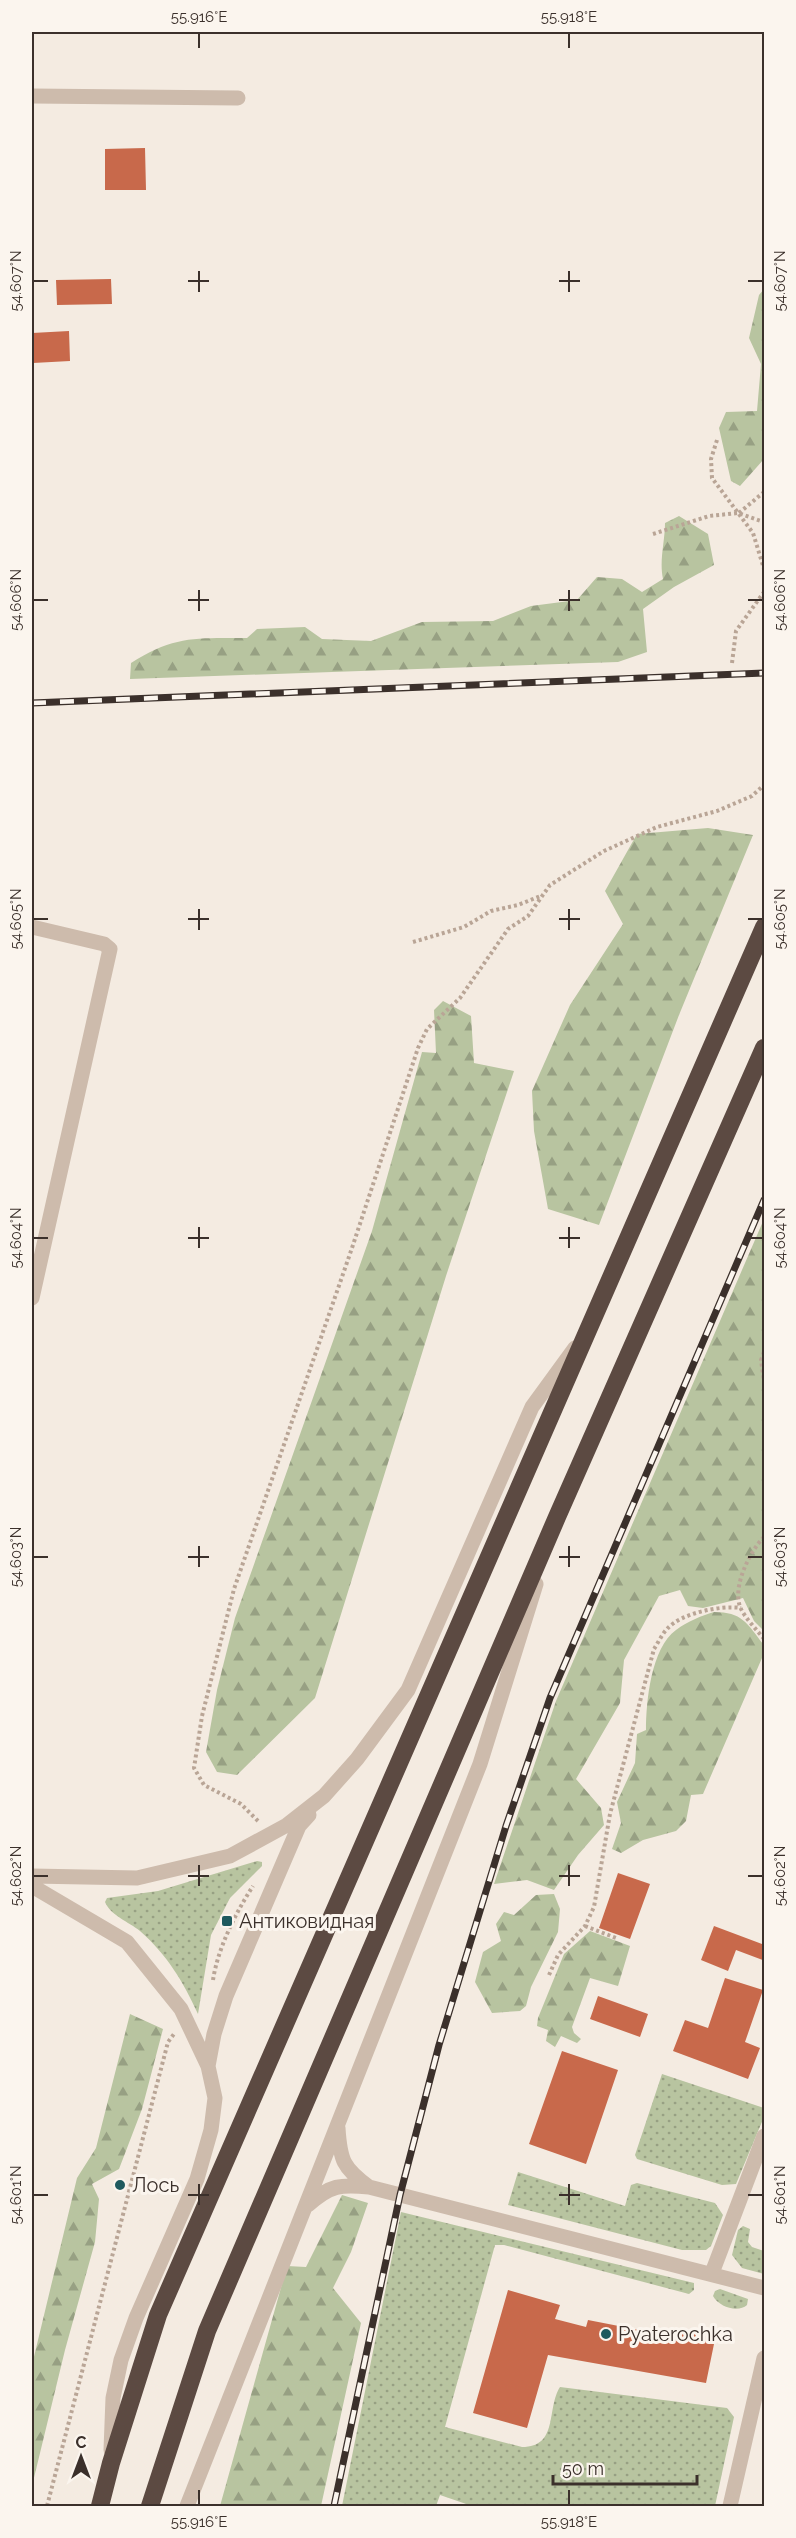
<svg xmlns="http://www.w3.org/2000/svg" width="796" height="2538" viewBox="0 0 796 2538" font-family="Raleway,sans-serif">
<defs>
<pattern id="green-dots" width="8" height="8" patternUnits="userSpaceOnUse" patternTransform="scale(1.5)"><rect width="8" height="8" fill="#b8c4a0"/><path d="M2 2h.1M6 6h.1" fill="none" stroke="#97a083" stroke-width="1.8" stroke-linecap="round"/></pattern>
<pattern id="forest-firs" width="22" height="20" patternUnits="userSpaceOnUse" patternTransform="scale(1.5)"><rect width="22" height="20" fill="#b8c4a0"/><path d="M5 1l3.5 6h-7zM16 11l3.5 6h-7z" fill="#97a083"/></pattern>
</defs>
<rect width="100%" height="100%" fill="#f4ebe1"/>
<path fill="url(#green-dots)" d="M257 1861 262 1862V1866L230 1898 211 1935 198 2014C183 1981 167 1955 140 1931 129 1922 110 1915 105 1902L107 1898 158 1891Z
M662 2074 764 2108V2117L736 2184 722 2185 637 2159 635 2155Z
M518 2172 625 2206 631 2185 637 2183 715 2203 723 2215 711 2246 706 2250H682L508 2205Z
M401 2212 694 2283V2290L689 2294 504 2245H495L445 2427 522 2447C559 2447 546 2409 560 2387L727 2408 734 2417 715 2506H472L440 2495 436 2506H342Z
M743 2226 750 2229 748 2242 752 2247 764 2251V2274L742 2268 732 2255 738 2230Z
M720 2289 748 2299 747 2305C738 2313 719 2307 713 2296L715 2291Z"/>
<path fill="url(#forest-firs)" d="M764 289V459L740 486 731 481 719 428 726 412 757 411 761 364 749 338 759 295Z
M679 516 708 534 714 565 674 587 643 609 647 652 618 662 130 679 131 663C174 635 198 638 247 638L257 629 305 627 322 639 371 641 422 622 493 621 531 606 577 600 597 577 622 579 642 592 663 579C659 560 665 542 665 523Z
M708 828 753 835 679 1015 599 1225 548 1209 534 1131 532 1091 570 1005 623 924 605 891 637 834Z
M443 1001 471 1016 474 1063 514 1071 446 1276 315 1698 237 1775 217 1772 206 1752 217 1690 235 1618 372 1231 422 1052 436 1053 434 1010Z
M764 1219V1631L754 1621 743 1598 703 1608 688 1606 680 1590 659 1596 624 1660 620 1703 576 1779 601 1808 604 1825 578 1855 554 1890 527 1880 494 1884 556 1701Z
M714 1612C742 1612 747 1623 763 1644L762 1658 703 1794 691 1795 686 1821 676 1831 643 1840 621 1853 612 1849 621 1823 617 1802 635 1763 637 1734 646 1730C646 1702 651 1648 676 1630 688 1621 701 1616 714 1612Z
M554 1894 560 1909 558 1932 531 1987 526 2006 520 2011 492 2013 475 1982 483 1952 501 1941 496 1924 504 1912 514 1915 536 1895Z
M590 1931 630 1946 618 1986 590 1978 572 2027 574 2033 581 2039 577 2043 561 2036 555 2047 546 2041 548 2030 537 2026 538 2018 564 1954Z
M130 2014 163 2029 142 2109 119 2169 92 2184 99 2199 95 2242 65 2350 32 2486V2365L77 2178 96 2148Z
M342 2195 368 2203 351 2252 333 2288 361 2323 321 2506H220L287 2266 306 2267Z"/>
<path fill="#c8694b" d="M145 148 146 190H105V149Z
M111 279 112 304 57 305 56 280Z
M69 331 70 361 33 363 32 333Z
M618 1873 650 1884 630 1939 599 1928Z
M714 1926 765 1945V1961L736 1950 728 1971 701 1960Z
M725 1978 763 1990 745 2042 760 2048 748 2079 673 2051 685 2020 708 2028Z
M598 1996 648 2014 640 2037 590 2019Z
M562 2051 618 2070 586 2164 529 2144Z
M508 2290 560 2305 555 2319 586 2327 588 2320 675 2337 676 2330 707 2336 706 2342 714 2344 706 2383 548 2355 527 2428 473 2413Z"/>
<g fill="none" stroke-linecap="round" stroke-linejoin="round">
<path stroke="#b9a596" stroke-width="4" stroke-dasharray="3 3" stroke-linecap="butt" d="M717 440 711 459 712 478 753 533 764 569
M739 513 764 492
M653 534 709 516 738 513 764 522
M732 663 736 631 764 592
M413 942 464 927 491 911 518 905 543 895
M764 1352 761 1360 764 1381
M764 1537C750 1551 731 1588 741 1609 746 1619 757 1630 764 1639
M258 1821 241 1804 204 1785 194 1768 202 1716 234 1589 352 1248 418 1048 427 1029 460 998 508 929 528 916 550 885 604 851 657 827 717 811 752 796 764 785
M585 1926 616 1938
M549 1975 558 1955 585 1926 594 1907 610 1814 654 1649C658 1643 662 1634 667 1629 681 1613 721 1605 741 1608
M213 1980C218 1948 235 1914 253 1886
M47 2506 168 2042 174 2034"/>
<path stroke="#cdbbac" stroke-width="15" d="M32 96 238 98
M32 927 104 944 110 949 32 1298
M32 1876 137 1878 230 1856 287 1825 324 1796 357 1759 408 1690 532 1407 575 1348
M32 1886 127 1942 181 2009 208 2066 215 2098 211 2130 197 2179 136 2318 121 2360 113 2398 111 2450
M208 2066 214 2034 226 1996 299 1826 309 1815
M338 2128C340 2160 343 2168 369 2187
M308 2205C330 2185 341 2184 369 2187L764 2288
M712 2273 764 2136
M187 2506 480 1764 536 1584
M730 2506 764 2358"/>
<path stroke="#5c4a42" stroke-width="18" d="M100 2506 111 2463 158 2315 764 927
M150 2506 207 2331 557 1517 764 1048"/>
<g stroke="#3b302b" stroke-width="7">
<path id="rail" d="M32 703 764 673
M334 2506 400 2195 439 2045 506 1826 550 1698 764 1200"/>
</g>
<use href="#rail" stroke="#fbf5ee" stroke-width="4.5" stroke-dasharray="14" stroke-linecap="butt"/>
</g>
<path fill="none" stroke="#3b302b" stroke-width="2" d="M199 33V48M569 33V48M199 271V292M569 271V292M33 281H48M188 281H209M559 281H580M748 281H763M199 590V611M569 590V611M33 600H48M188 600H209M559 600H580M748 600H763M199 909V930M569 909V930M33 919H48M188 919H209M559 919H580M748 919H763M199 1227V1248M569 1227V1248M33 1238H48M188 1238H209M559 1238H580M748 1238H763M199 1546V1567M569 1546V1567M33 1557H48M188 1557H209M559 1557H580M748 1557H763M199 1865V1886M569 1865V1886M33 1876H48M188 1876H209M559 1876H580M748 1876H763M199 2184V2205M569 2184V2205M33 2195H48M188 2195H209M559 2195H580M748 2195H763M199 2490V2505M569 2490V2505"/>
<g fill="#1f5a5e" stroke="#fbf5ee" stroke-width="2">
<rect x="221" y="1915" width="12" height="12" rx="3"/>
<circle cx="120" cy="2185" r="6"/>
<circle cx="606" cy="2334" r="6"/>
</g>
<g text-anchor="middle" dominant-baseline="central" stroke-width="6" stroke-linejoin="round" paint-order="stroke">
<g font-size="20" fill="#3b302b" stroke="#fbf5ee" text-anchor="start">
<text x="239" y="1921">Антиковидная</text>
<text x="132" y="2185">Лось</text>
<text x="618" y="2334">Pyaterochka</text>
</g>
</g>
<rect width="796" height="2538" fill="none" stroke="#fbf5ee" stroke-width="66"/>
<g transform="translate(81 2457)" stroke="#fbf5ee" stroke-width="4.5" paint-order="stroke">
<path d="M0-4.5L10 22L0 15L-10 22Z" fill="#3b302b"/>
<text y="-9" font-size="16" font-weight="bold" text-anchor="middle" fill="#3b302b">С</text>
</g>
<path d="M553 2475v9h144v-9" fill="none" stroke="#3b302b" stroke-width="3"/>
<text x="562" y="2475" font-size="18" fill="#3b302b" stroke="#fbf5ee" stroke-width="4.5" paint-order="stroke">50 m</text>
<rect x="33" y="33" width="730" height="2472" fill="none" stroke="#3b302b" stroke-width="2"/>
<g font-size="15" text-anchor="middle" fill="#3b302b">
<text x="199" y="22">55.916°E</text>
<text x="569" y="22">55.918°E</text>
<text transform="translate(16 281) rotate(-90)" y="5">54.607°N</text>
<text transform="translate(780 281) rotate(-90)" y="5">54.607°N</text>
<text transform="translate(16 600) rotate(-90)" y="5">54.606°N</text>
<text transform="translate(780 600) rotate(-90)" y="5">54.606°N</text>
<text transform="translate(16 919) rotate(-90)" y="5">54.605°N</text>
<text transform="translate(780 919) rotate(-90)" y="5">54.605°N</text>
<text transform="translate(16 1238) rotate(-90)" y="5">54.604°N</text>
<text transform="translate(780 1238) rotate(-90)" y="5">54.604°N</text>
<text transform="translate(16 1557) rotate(-90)" y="5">54.603°N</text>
<text transform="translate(780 1557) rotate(-90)" y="5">54.603°N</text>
<text transform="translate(16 1876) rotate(-90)" y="5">54.602°N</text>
<text transform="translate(780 1876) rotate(-90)" y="5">54.602°N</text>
<text transform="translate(16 2195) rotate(-90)" y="5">54.601°N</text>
<text transform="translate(780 2195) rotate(-90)" y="5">54.601°N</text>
<text x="199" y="2527">55.916°E</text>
<text x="569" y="2527">55.918°E</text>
</g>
</svg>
